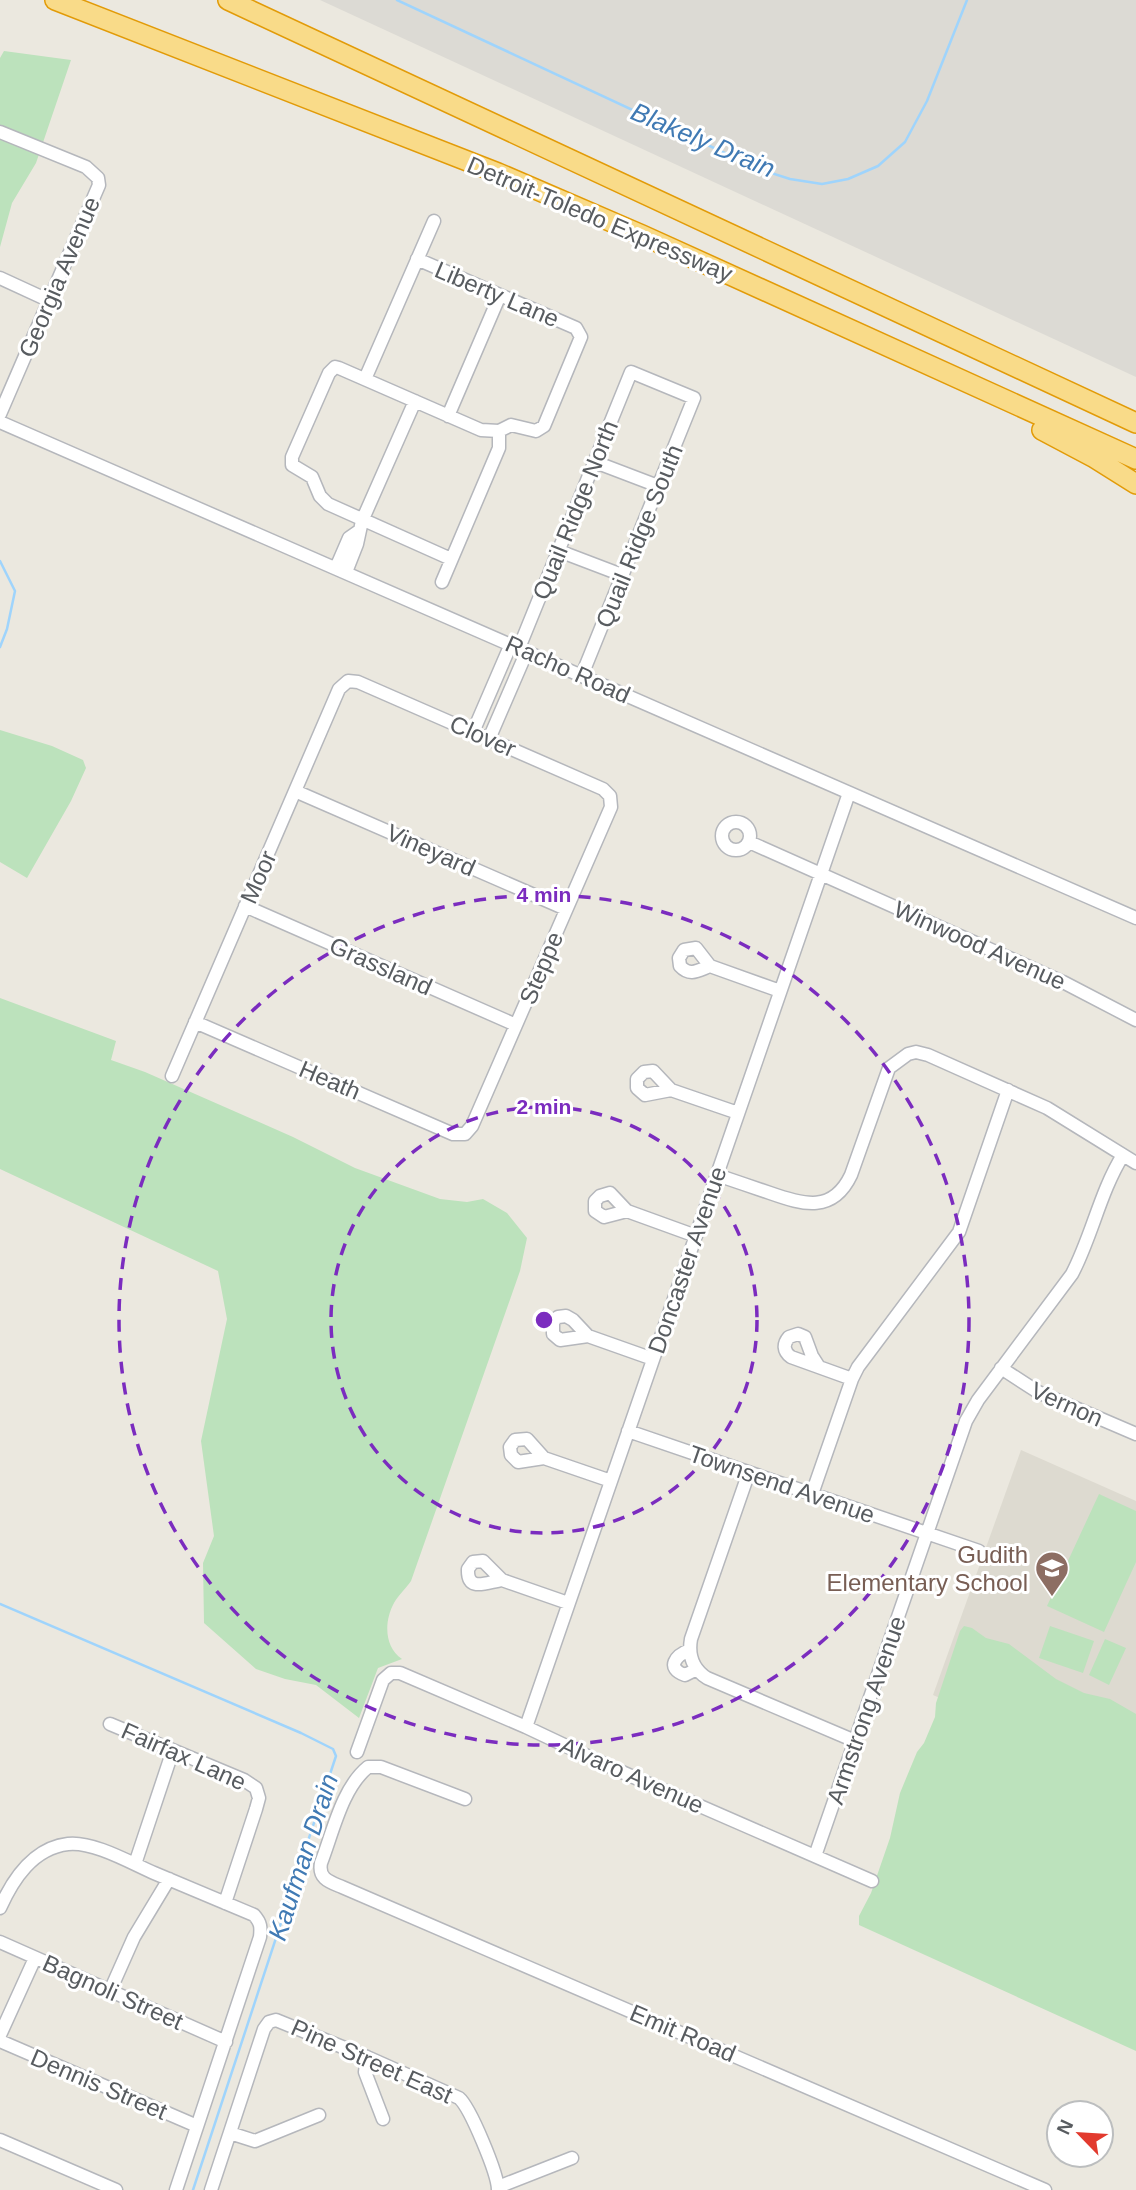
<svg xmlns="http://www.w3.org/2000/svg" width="1136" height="2190" viewBox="0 0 1136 2190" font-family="Arial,sans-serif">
<rect width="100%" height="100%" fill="#ebe8df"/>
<path fill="#dcdad4" d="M320 0H1136V377Z"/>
<path fill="#dddad0" d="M1021 1450 1136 1501V1786L933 1695Z"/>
<path fill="#bce2bc" d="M4 51 71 60 36 163 12 203 0 247V58Z
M0 730 52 746 83 760 86 768 71 801 27 878 0 862Z
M0 998 116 1041 111 1060 145 1072 293 1137 355 1168 440 1199 467 1202 483 1199 507 1213 527 1238 520 1271 411 1581C406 1588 398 1596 394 1603 384 1621 384 1647 402 1659L378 1668 359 1718 316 1685 285 1679 256 1669 204 1623 203 1563 214 1536 201 1441 227 1319 218 1271 0 1169Z
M1099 1494 1136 1511V1562L1104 1632 1047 1606Z
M964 1626 972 1628 986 1638 1009 1644 1056 1679 1084 1693 1110 1699 1136 1714V2051L859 1925V1916L871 1893 890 1838 900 1793 917 1752 924 1743 935 1717 936 1703 960 1631Z
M1050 1626 1094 1641 1083 1673 1039 1658Z
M1105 1639 1126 1648 1109 1685 1089 1675Z"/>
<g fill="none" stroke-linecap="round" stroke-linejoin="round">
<path stroke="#9fd4fc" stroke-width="2.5" d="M397 0 759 169 790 179 822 184 848 179 878 166 905 142 927 101 967 0
M0 561 15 591 7 629 0 647
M0 1604 301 1733 333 1749 336 1756 193 2190"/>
<g stroke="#b5b7bc" stroke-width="15">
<path id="minor" d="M0 132 86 167 98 178 99 185 0 414
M417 259 576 328 581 337 544 426 536 431 511 425 499 431 481 430 339 368 335 367 329 373 292 457V465L312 477 320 496 328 504 451 559
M0 278 50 301
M365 379 434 221
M448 416 500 295
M0 422 1136 918
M595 462 658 486
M559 551 622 575
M336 568 349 538 359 531
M346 572 357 544 362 521 415 401
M442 582 499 448V431
M519 648 631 372 694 398 582 675
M473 732 511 644
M489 739 527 651
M295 791 566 909
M722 836a14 14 0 1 1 28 0a14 14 0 1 1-28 0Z
M749 842 1063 982 1136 1020
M245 906 516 1025
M710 966C699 970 690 977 680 966L679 958 684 950 696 948 710 966 780 991
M172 1076 339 689 348 681 358 682 603 789 610 796 611 807 472 1126 465 1134H453L195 1022
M671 1090 653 1071 644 1072 637 1079V1088L645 1095 671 1090 738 1113
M717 1175C735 1181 752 1187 770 1193 804 1205 833 1213 851 1175L889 1068 908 1054 916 1052 928 1055 1047 1108 1136 1163
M627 1211 604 1217 595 1211V1201L600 1196 610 1193 627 1211 696 1236
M588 1336 560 1340 553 1334V1321L558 1317 566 1316 573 1320 588 1336 653 1359
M819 1367 812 1356 805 1337 798 1334 789 1337C783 1344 783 1351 791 1357L852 1379
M1001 1368 1038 1392 1136 1434
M628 1431 979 1551
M544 1458 518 1462 511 1455 510 1447 515 1440 527 1439 544 1458 611 1481
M749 1472 691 1639C688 1656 693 1669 707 1678L855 1741
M812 1494 852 1379 858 1367 959 1232 1008 1090
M502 1580C487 1582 467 1593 468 1569L473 1562 483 1561 502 1580 568 1603
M690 1650C676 1655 665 1668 685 1675L697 1669
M110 1724 244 1780 256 1788 259 1798 256 1809 225 1903
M526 1727 849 793
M357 1752 383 1680 391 1673H400L526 1727 615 1769 872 1881
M465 1799 381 1767H368C342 1788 333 1832 321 1863 318 1879 330 1882 342 1887L1045 2190
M815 1856 966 1421 978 1400 1072 1274C1092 1236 1100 1192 1123 1155
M135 1864 173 1750
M0 1908C13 1879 33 1848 68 1844 93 1841 131 1863 154 1873 188 1887 221 1901 254 1915 261 1923 261 1927 260 1937L176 2190
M0 1942 226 2042
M110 1991 134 1937 169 1879
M0 2035 35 1958
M0 2041 197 2126
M367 2057 365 2072 383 2119
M230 2133 255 2141 319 2115
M0 2140 116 2190
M498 2187 572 2158
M211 2190 264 2029 269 2022 276 2020 367 2057 459 2098C470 2107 498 2174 498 2190"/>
</g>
<g stroke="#e29b08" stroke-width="22">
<path id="highway" d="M55 0 498 173 642 235 1136 459
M228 0 1136 423
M1042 430 1093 457 1136 484"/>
</g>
<use href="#minor" stroke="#fff" stroke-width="12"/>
<use href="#highway" stroke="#f9db89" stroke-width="19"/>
</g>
<g fill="none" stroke="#7b2cbf" stroke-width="3.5" stroke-dasharray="12 9">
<circle cx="544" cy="1320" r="213"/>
<circle cx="544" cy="1320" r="425"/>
</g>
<defs>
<g id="school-pin" transform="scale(1.75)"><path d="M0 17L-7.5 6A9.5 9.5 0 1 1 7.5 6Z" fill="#8d6e63" stroke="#fff"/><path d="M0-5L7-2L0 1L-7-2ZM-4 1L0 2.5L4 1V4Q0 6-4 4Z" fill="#fff"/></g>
</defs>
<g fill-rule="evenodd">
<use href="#school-pin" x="1052" y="1568"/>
</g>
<g text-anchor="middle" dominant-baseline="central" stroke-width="6" stroke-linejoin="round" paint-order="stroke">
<g font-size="24" fill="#585c60" stroke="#fff">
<text transform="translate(600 219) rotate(23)">Detroit-Toledo Expressway</text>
<text transform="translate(59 277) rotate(-67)">Georgia Avenue</text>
<text transform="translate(497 294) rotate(23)">Liberty Lane</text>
<text transform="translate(575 510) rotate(-68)">Quail Ridge North</text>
<text transform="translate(639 536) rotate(-68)">Quail Ridge South</text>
<text transform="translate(568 669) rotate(24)">Racho Road</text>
<text transform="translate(483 736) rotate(24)">Clover</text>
<text transform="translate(431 850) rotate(24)">Vineyard</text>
<text transform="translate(258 877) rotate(-66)">Moor</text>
<text transform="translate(980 945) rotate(24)">Winwood Avenue</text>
<text transform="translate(381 966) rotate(24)">Grassland</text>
<text transform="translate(541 968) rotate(-67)">Steppe</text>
<text transform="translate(330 1080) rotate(23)">Heath</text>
<text transform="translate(687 1260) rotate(-71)">Doncaster Avenue</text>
<text transform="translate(1067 1404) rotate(24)">Vernon</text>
<text transform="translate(782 1484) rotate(19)">Townsend Avenue</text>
<text transform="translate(866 1710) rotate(-71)">Armstrong Avenue</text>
<text transform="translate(184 1756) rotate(24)">Fairfax Lane</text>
<text transform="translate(632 1775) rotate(24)">Alvaro Avenue</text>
<text transform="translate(113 1992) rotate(24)">Bagnoli Street</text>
<text transform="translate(683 2033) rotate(23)">Emit Road</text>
<text transform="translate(372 2061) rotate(24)">Pine Street East</text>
<text transform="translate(99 2084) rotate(23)">Dennis Street</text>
</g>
<g font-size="24" fill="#785e54" stroke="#fff" text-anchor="end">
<text x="1028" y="1554">Gudith<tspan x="1028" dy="28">Elementary School</tspan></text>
</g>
<g font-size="26" font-style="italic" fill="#407ab4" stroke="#fff">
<text transform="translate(703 140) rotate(23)">Blakely Drain</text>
<text transform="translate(303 1857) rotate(-72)">Kaufman Drain</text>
</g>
</g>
<circle cx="544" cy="1320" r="10" fill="#7b2cbf" stroke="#fff" stroke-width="3.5"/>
<g font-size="21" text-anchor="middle" font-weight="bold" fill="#7b2cbf" stroke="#fff" stroke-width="6" stroke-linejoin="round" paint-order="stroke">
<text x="544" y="902">4 min</text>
<text x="544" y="1114">2 min</text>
</g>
<g transform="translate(1080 2134) rotate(295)"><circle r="33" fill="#ffffff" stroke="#bcbebf" stroke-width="2"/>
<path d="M0-5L12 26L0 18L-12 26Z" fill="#e23a2e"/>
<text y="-10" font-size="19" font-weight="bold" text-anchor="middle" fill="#585c60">N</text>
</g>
</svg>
